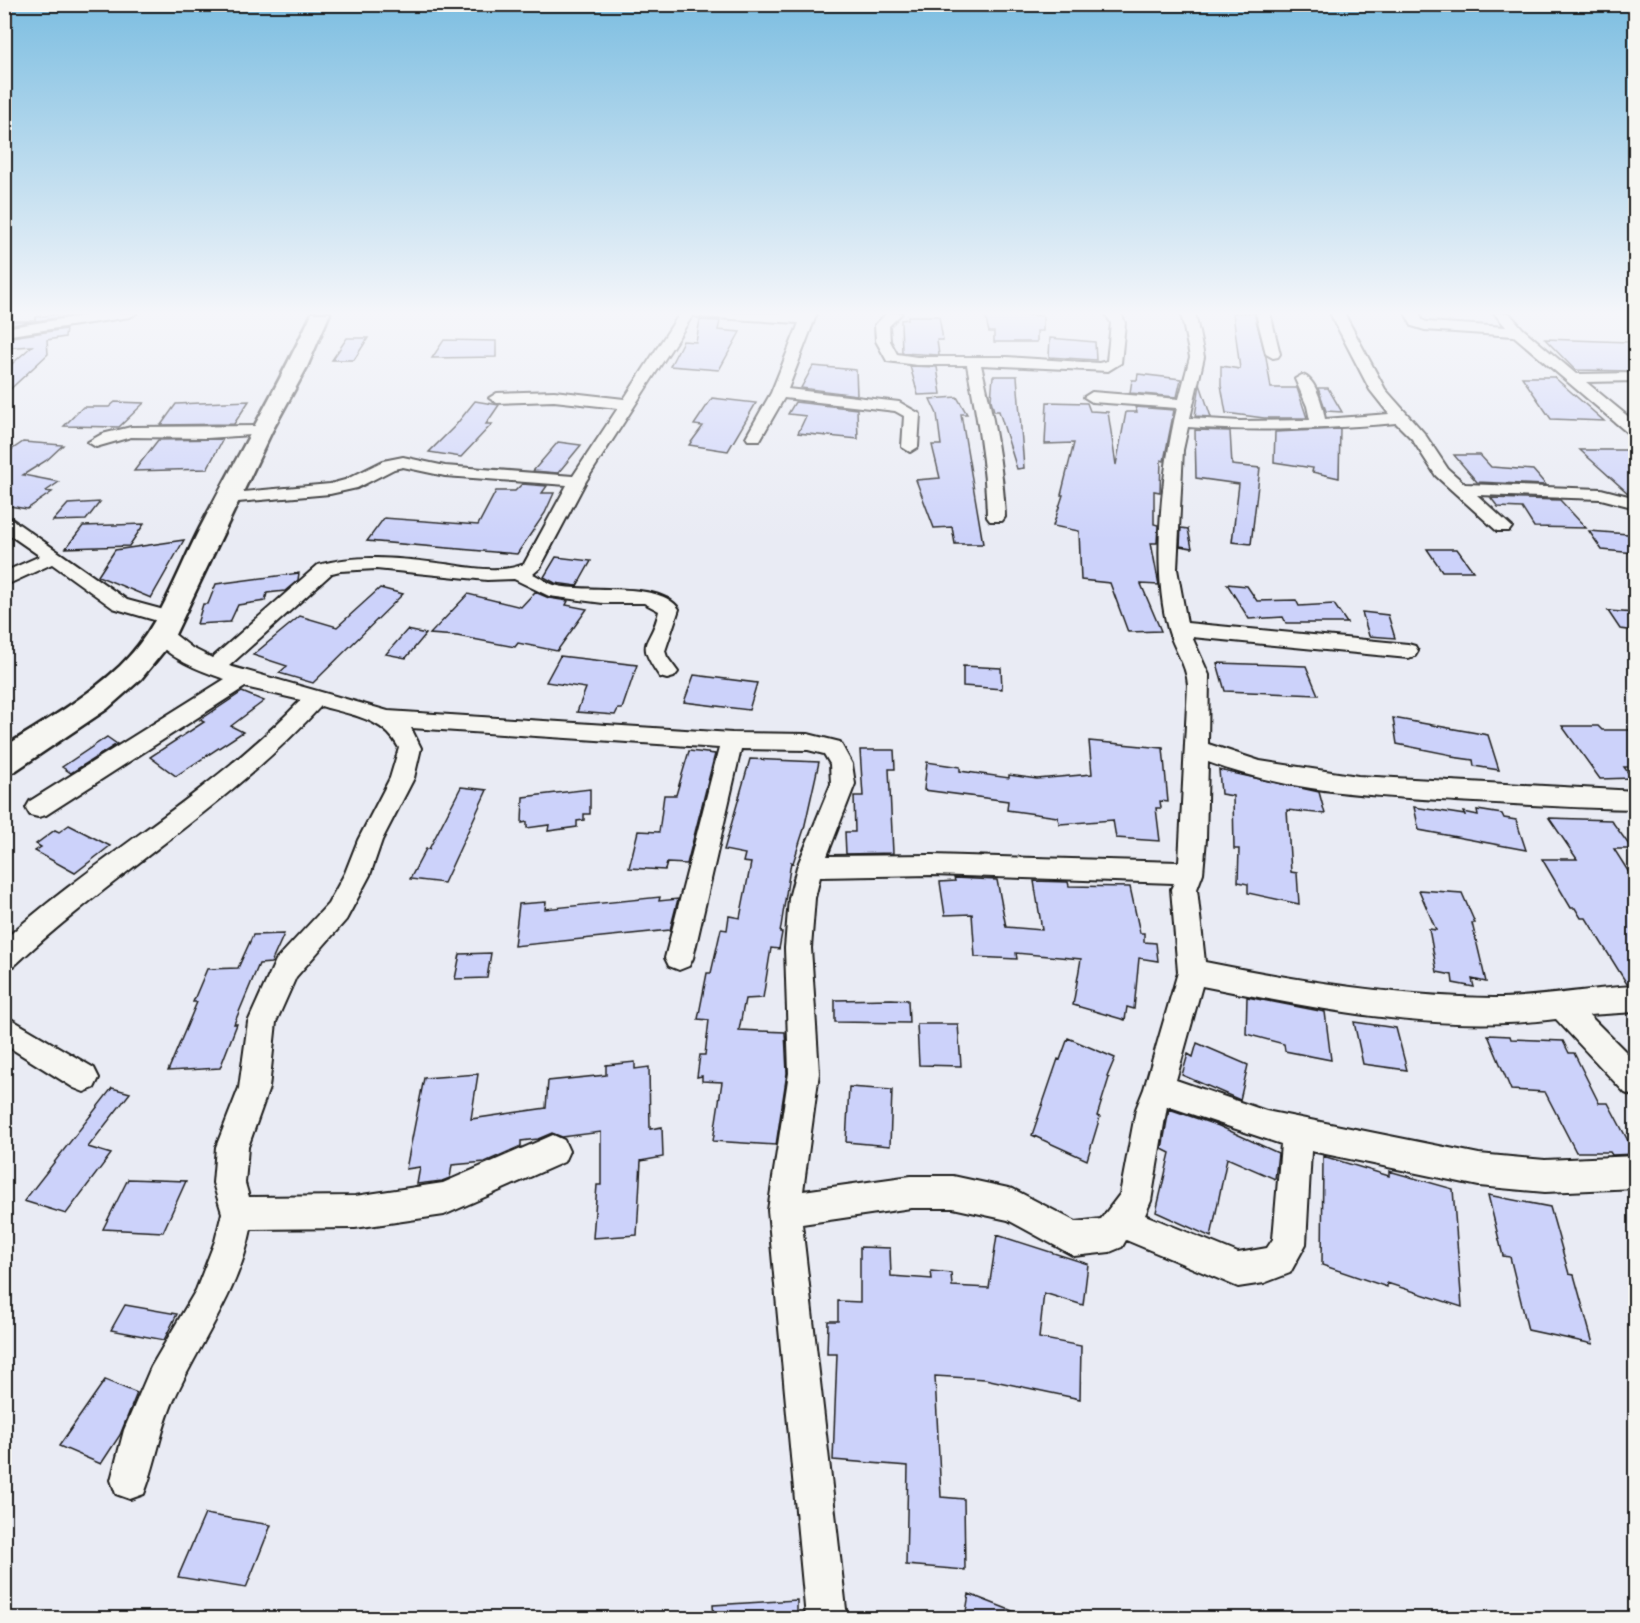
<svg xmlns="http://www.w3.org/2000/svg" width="1640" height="1623" viewBox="0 0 1640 1623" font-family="Caveat,sans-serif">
<rect width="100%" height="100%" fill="#e9ebf4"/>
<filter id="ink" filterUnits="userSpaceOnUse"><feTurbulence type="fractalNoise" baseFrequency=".0167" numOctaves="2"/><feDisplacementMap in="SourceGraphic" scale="12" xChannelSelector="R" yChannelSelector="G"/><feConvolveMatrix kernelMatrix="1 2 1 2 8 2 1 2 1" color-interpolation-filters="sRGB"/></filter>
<g filter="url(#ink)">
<path fill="#ccd2fa" stroke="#1c1c1c" stroke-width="1.5" d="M68 313V316L4 326V321H35L36 317Z
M992 313 1043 316V331H1037V342H994V332H989L985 316H993Z
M1233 313H1254L1266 357 1271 388H1297L1307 418H1264L1226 413 1221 385V366L1240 369Z
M908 316H939L943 340H937L939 355 902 353 901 320 908 319Z
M700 320 720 321 718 330 740 332 719 370 670 366 683 341 696 342Z
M66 329 65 337 47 340 48 354 4 395V371L32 346 4 348V338Z
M347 338H368L354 360H332Z
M1050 338 1095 342 1096 360 1049 357Z
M1545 339 1628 342 1635 348V371L1575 370Z
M444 340 496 341V357L432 358Z
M813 366 856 370 857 395 801 388Z
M910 366 937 367 941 394 918 395Z
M1138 374 1181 379 1177 397 1130 393 1132 380H1137Z
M993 376H1017L1024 468 1017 469 999 411H994L991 400Z
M1522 377H1554L1604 421 1551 419Z
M1200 384 1211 417 1195 416Z
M1318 388H1328L1342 412 1326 411Z
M957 397 967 414H961L983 544H955L952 527 934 528 916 480 940 478 932 445H941L937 414 930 399Z
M712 398 756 403 728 451 689 445 703 426 694 425Z
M249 401 234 424 161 425 176 404Z
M475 401 499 405 486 424H492L461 457 429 452 455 426Z
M115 402 144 403 119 427 64 426 83 407H109Z
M795 402 857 409 858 439 798 433 806 416 788 414Z
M1047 402 1087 403 1090 411 1108 412 1116 465 1126 412H1137L1135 407 1174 410 1164 461 1161 460 1160 492 1154 491V524L1158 525 1157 543H1151L1159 585 1141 584 1161 631 1128 632 1110 583 1081 580 1079 531 1053 526 1063 495H1061L1074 443 1045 444Z
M1340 429 1339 478 1312 472 1313 468 1274 462 1275 432Z
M1195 430 1230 431 1232 465 1260 468 1251 544 1232 542 1239 484 1196 478Z
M223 439 207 469 134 471 158 440Z
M23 442 63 445 47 460 23 475 59 482 46 491 52 492 27 509 4 505V455Z
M558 442 581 445 558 473 533 471Z
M1580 450H1635V496L1629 494Z
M1454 455H1480L1491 467 1533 470 1546 485 1477 482Z
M522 484 547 486 542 493H554L545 513 517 554 367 541 384 518 478 525 496 491H515Z
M1491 498 1560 500 1586 528 1534 527 1522 508 1498 507Z
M100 502 86 520 53 521 68 504Z
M144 524 129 546 66 548 83 526Z
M1181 528 1188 529 1192 548 1180 546Z
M1589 531 1628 534 1635 544V553L1602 550Z
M184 540 151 598 98 576 115 550Z
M1427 549H1457L1473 571H1442Z
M556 557 591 561 577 586 555 583 544 577Z
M299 573 298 580 285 591 267 593 265 601 238 605 230 622 197 624 203 604H208L216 584Z
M1227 584 1247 586 1257 601 1296 600 1299 606 1334 604 1347 623H1286L1283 617 1249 619Z
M380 588 403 594 313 683 279 673 287 666 253 655 300 616 337 627Z
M535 592 549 598 568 601 566 605 587 609 557 651 518 643 515 647 457 636 430 634 468 594 521 607Z
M1608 611 1635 613V631L1620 629Z
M1362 612 1388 615 1395 638 1369 636Z
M407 630 426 634 406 658 386 654Z
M560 656 637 665 622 709H618L615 715 577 712 586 688 546 682Z
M1217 663 1306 666 1318 695 1225 691Z
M963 666 1001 668 1002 689 963 686Z
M694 675 757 683 749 710 684 702Z
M242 692 264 701 231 726 243 732 176 776 150 757 204 722 200 720Z
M1393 718 1488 735 1499 770 1474 766 1473 760 1452 757V755L1397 744Z
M1562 726H1598L1602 730H1635V767H1624L1632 778 1600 779Z
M107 737 117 744 71 773 62 767Z
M1089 741 1163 748 1168 802 1160 801 1161 808H1156L1160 841 1116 838 1113 820 1060 824 1057 817 1007 810 1008 801 924 790 927 762 960 767V771L1009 778V775L1037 779 1092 774Z
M860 750H894L895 769H889L893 853 846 854 845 832H855L854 796H863Z
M689 751 715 754 687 864 667 863 665 870 629 868 638 831 659 832 664 795H676Z
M750 759 819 762 804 829 793 863 791 862 780 933H782L779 949 771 948 763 998 745 999 739 1030 785 1032 787 1073 776 1145 713 1141 722 1082 702 1081V1076L697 1077 700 1055H705L709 1020 698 1019 707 973H711L721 929 727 930 729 916 740 918 751 863 743 862 745 854 724 850Z
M1219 770 1319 792 1325 814 1287 810 1291 872 1297 873 1299 904 1248 893V884L1238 882 1239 849H1234L1233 796 1221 794Z
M461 787 487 790 444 883 410 879 426 849H429Z
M590 789V814H584V820L577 821V827L548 831 549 825 527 828V822L522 823 523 797Z
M1414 807 1465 815 1464 812 1478 815 1477 810 1502 814 1504 818 1516 820 1526 850 1419 830Z
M1549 818 1611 820 1632 849H1614L1635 882V984H1627L1586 918H1581L1575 908H1571L1542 859H1577Z
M69 825 110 846 75 873 35 851 41 847 36 844 55 830 59 832Z
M954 878 997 880 1006 927 1042 930 1034 881 1068 882 1069 886 1130 887 1140 933H1144V942L1156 943 1158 961 1139 958 1134 1009 1127 1007 1125 1020 1073 1005 1081 959 1016 953 1017 959 975 957 972 914 945 915 940 882 955 881Z
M1419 890 1462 893 1475 923H1472L1486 982 1472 979 1474 987 1453 983 1452 975 1437 972 1429 929 1436 930Z
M660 897 659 901 678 899 670 930 514 946 519 904 546 902 545 909Z
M284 934 271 963 259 964 234 1024H237L220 1068 168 1071 197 1002H193L207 969 238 968 253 935Z
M491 953 487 978 455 979 460 954Z
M1247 997 1325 1012 1331 1060 1285 1051 1284 1044 1246 1034Z
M892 999 908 1000 909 1023 835 1022V1000Z
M1354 1022 1396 1028 1407 1070 1363 1064Z
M917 1024H958L961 1066 919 1065Z
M1488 1035 1510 1036 1511 1039 1563 1041 1569 1053H1574L1599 1103H1608L1635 1154 1612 1155 1610 1152H1576L1545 1092 1511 1090Z
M1068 1038 1115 1058 1107 1077 1109 1078 1097 1116 1100 1117 1087 1160 1032 1135 1058 1059 1060 1060Z
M1197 1043 1248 1065 1240 1100 1182 1075 1188 1054 1193 1057Z
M635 1062V1069L649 1067 650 1129 662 1127 663 1157 641 1161 637 1235 593 1238 597 1185H601V1132L562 1137 552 1133 538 1139 521 1141V1146L485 1162 452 1165 450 1178 442 1181 417 1184 420 1167 406 1169 424 1078 478 1074 471 1119 546 1108 548 1081 606 1075V1065Z
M849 1087 892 1090 890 1146 846 1142Z
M112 1088 130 1093 88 1147 111 1154 66 1214 24 1201Z
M1169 1109 1219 1126 1278 1153 1275 1179 1227 1158 1211 1237 1156 1212 1170 1153 1162 1149Z
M1323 1156 1389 1176V1171L1453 1189 1462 1307 1387 1283V1287L1322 1265Z
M128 1179 186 1181 163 1232 103 1229Z
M1488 1195 1550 1207 1569 1274 1574 1275 1593 1344 1528 1330 1510 1257 1503 1256Z
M997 1235 1088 1264 1083 1305 1044 1293 1039 1338 1081 1346 1080 1399 985 1379 935 1376 941 1497 964 1499 965 1570 906 1565 908 1466 833 1460 837 1354H827L828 1321H838V1301L860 1302V1247L890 1248 891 1276 932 1279 931 1271 951 1273 952 1286 989 1288Z
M125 1305 177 1314 164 1340 111 1330Z
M105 1380 137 1393 120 1435 101 1464 59 1446Z
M205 1514 271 1525 246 1588 178 1577Z
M969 1594 1028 1617V1618H965Z
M797 1600V1618H714L713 1605Z"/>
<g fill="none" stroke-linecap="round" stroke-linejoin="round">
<g stroke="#1c1c1c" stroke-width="4">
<path id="street" d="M102 313H137L130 317 4 336V328Z
M680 313H817L788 389 899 402 920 414 918 447 910 452 902 447 904 416 895 411 784 398 760 440H748L746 437 771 393 799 323 698 317 693 315 586 481 540 568 533 574C540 577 547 583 554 585 587 594 660 580 679 609L665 651 667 657 678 672 674 677 667 679 660 677C633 638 651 648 659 611L644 603H603L549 596 514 579 487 580 376 569 340 571 332 573 229 666 388 711 732 733 808 734 840 742 852 764 855 784 827 856 932 855 1179 862 1188 685C1187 665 1173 648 1168 629 1151 567 1162 470 1177 408L1092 402 1084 397 1092 392 1179 399 1190 357 1181 313H1195L1204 357 1190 418 1240 421 1310 420 1307 406 1295 379 1302 375C1316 378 1323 407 1325 419L1389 414 1370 390 1330 313H1344L1385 389 1424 433 1448 469 1465 484 1601 489 1636 498V508L1601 499 1477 495 1512 527 1509 531H1497L1436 476 1412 439 1396 423C1325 429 1260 432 1188 427L1183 450 1177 569 1187 623 1408 644 1415 646 1418 651 1415 656 1408 658 1192 637 1209 675 1208 744 1260 761 1358 776 1636 791V809C1576 808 1516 804 1456 801 1373 796 1287 792 1208 762L1206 839 1203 873 1197 889 1205 962C1300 981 1397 997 1494 998 1542 998 1588 988 1636 986V1012L1589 1015 1636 1062V1097L1625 1093 1556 1019C1439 1034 1317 1009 1202 986L1176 1080 1266 1111 1479 1154 1545 1160 1636 1156V1188L1545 1192 1479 1186 1311 1151 1306 1244 1290 1273 1264 1283 1238 1287 1126 1240 1122 1247 1110 1252 1074 1256 1008 1220 953 1208H911L802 1224 847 1618H806L768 1210 789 1073 785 948 789 898 797 867 831 784 830 764 824 754 808 750 741 749 693 958 689 966 679 970 669 966 665 958 719 748 411 728 421 748 414 778 382 840 370 875 346 920 296 977 276 1022 269 1088 248 1147 245 1183 249 1197 355 1196 443 1183 553 1135 564 1140 569 1151 564 1162 444 1215 355 1228 251 1229C239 1290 203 1338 177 1393 161 1425 157 1461 144 1494L130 1499 116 1494 111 1480 124 1430 151 1367 196 1290 215 1241 222 1213 213 1183 216 1147 239 1088 248 1022 276 960 328 904 345 873 358 840 390 778 399 748C384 718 351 715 321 706 229 806 112 874 14 966L4 970V940C99 855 212 793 301 700L245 687 46 815 38 817 30 815 26 808 30 801 225 679C201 671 166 658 152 635L155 630 162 628 169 630 192 648 212 658 318 565C358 554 397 558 437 563 464 566 497 575 524 564L567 485 445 476 403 467 394 469 357 488 330 494 227 503 221 502 218 498 221 494 330 484 345 480 383 461 403 457 445 466 573 476 618 408 554 401 497 403 489 398 497 393 554 391 624 399ZM932 875 1174 883 1171 889 1178 972 1144 1089 1136 1109 1120 1194 1101 1219 1076 1222 1013 1189 953 1176H911L803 1191 819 1073 811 948 815 898 820 877ZM1167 1106 1281 1144 1273 1239 1267 1248 1238 1253 1145 1215 1151 1201Z
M887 313H902L889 326 890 341 897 354 917 357H1007L1099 363 1107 361 1111 323 1105 313H1121L1125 323 1121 363 1108 371 981 365C993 416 1003 465 1005 517L1002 521H990L987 517C986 465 977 416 967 365H917L887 361 876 341 875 325Z
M1256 313H1270L1280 354 1278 357 1273 358 1266 354Z
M1405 313H1419L1422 320 1427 322 1506 327 1494 313H1509L1523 329 1576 374 1636 373V381L1586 382 1636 423V437L1630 435 1514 336 1425 330 1412 326Z
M261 426 269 431 267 434 207 438 131 437 96 447 88 442 102 434 131 427Z
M4 517 10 518 127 600 175 613 178 618 175 623 168 624 113 608 52 564 4 586V572L40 556 4 531Z
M4 1015 94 1068 99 1078 94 1088 84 1092 74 1088 4 1044Z"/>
</g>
<g stroke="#1c1c1c" stroke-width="5">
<path id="secondary" d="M312 313H330L307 367 272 431 172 641 141 679 107 709 15 771 4 775V747C44 722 86 698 120 666 159 629 176 575 200 528 237 456 278 387 312 313Z"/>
</g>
<use href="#street" fill="#f6f6f2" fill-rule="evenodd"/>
<use href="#secondary" fill="#f6f6f2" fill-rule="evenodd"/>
</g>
</g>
<linearGradient id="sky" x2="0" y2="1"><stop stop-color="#7dbee1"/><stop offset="0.58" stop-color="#f5f6fa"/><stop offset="1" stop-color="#f5f6fa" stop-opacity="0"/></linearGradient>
<rect width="1640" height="540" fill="url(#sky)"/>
<rect width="1640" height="1623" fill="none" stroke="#f6f6f2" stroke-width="24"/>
<rect x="12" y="12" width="1616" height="1599" fill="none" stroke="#1c1c1c" stroke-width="2" filter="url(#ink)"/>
</svg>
